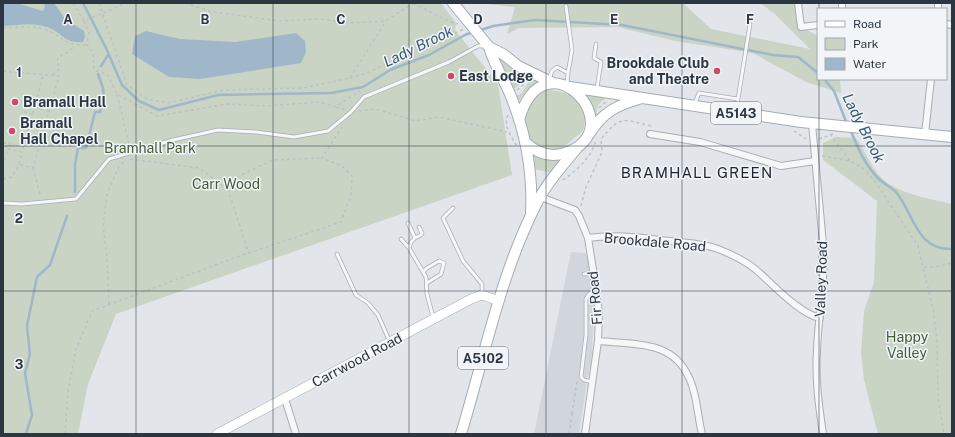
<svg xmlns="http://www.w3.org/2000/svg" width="955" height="437" viewBox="0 0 955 437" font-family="'Public Sans',sans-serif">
<rect width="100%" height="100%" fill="#e2e6ea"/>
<path fill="#d1d6dc" d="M571 252 586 253 592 275 594 302 592 355 589 374H588L579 434H534Z"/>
<path fill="#c9d4c4" d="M3 3H441L456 23 455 30 498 84 512 175 116 314 88 384 78 434H3Z
M490 3H683L711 29 810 49 775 14 760 3H798L801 27 818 36V79H840L841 93 806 82 753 53 675 41 617 27 519 28 507 34 515 7 487 4Z
M502 59 524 75 518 86 513 89 497 63Z
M531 77 540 83 527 90 517 103 515 97 522 93Z
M544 90C571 90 591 102 583 131L560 150 548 152 529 140 524 125V107Z
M586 94 605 96V99C598 104 596 106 597 115L595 117Z
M836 137 856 138C864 149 868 160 875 170 889 193 928 198 952 204V434H878L864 380 861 353 864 311 874 282 877 201 823 160V143Z
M535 156 550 160 562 159 551 173 535 169 533 157Z"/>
<path fill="#9fb7c9" d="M3 3H16L43 11 45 6 43 3H54L65 19 84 31 85 37 83 42C64 44 62 32 47 27 32 22 18 25 3 26Z
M146 31 180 39 235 42 296 33 305 41 306 52 301 63 200 79 169 77 132 54 135 36Z"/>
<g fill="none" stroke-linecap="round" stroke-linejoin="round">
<path stroke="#9fb7c9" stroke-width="2.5" d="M83 3 106 48 122 85 139 101 159 110 218 95 331 93 363 87 390 70 429 55 465 35 473 32
M478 31 493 26 535 20 622 25 773 55 798 57 818 73
M101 66 108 55
M824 79 834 91 847 124
M850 129C857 146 865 166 879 179 884 184 891 187 896 192 914 214 916 250 952 249
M75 192V164L78 148H86L95 112H100L104 100 103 88 98 74
M26 434 32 415 25 373 30 354 27 326 37 277 50 265 67 216"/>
<g stroke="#a7aeb4" stroke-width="4.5">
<path id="lane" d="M566 6 572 50 568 73
M596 44 594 58 601 62 597 88
M549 79 552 71 557 67 568 73 567 84
M738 99 750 24
M695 103 699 93 738 99 737 111
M3 203 22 204 76 199 109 159 173 140 218 130 256 132 294 137 328 131 351 112 364 97 449 62 478 46H485
M453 208 443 218 463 261 482 284V294
M408 223 415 238 411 242 409 248 426 277 427 294 433 317
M415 238 421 235 422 233 419 227
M401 239 409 248
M337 254 356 295 368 303 378 315 389 340
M423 272 427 268 439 261 444 263 441 274 427 283
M584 274 594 273
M593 382 584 380 581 377 586 335V299L589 294 595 292"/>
</g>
<g stroke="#a7aeb4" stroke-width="8">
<path id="street" d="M798 3 801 27 818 25
M842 3V9
M938 9V3
M946 24 952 25
M812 124 824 255C824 287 818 319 817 351 815 379 819 407 823 434
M650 134 700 142 781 166 815 161
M925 134 931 79
M538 196 575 210 579 216 588 238 592 263 599 312 598 341 585 434
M588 238C615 234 642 238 670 241 686 243 702 243 718 249 731 254 744 260 755 269 773 284 798 313 820 318
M598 341C628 344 669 340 686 372 697 390 697 414 702 434
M285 399 296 434"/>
</g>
<g stroke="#a7aeb4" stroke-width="10">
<path id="secondary" d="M217 434 471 299 482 295 499 301"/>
</g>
<g stroke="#a2acb6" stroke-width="12">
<path id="primary" d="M453 3 489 47 503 54 518 66 553 83
M489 47C494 64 503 78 510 94 526 133 533 172 531 213
M570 87 801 122 952 137
M519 120C544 31 635 129 565 153 550 158 537 153 526 143
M590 133C602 113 617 105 639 99
M461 434C485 355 501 270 540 197 550 179 564 164 577 148"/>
</g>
<path stroke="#bcc1c6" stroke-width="1.5" stroke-dasharray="3 3" stroke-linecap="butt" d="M73 3 84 21 126 3
M99 3 127 85 147 99 168 103 224 90 303 88 350 78 386 21
M185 3 213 12 280 21 319 19 353 23 386 21 413 3
M413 3C429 10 442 20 458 24
M84 21 89 33 87 45 93 53 94 70 107 74 117 94 157 116 227 104 265 106 320 102 336 107 359 91 361 93
M3 28C16 28 31 25 44 29 62 35 63 46 86 45
M3 71 59 76 33 168 19 164
M53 75 60 68 57 62 58 57 65 54 75 46
M350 78 367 73 464 29
M517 90 523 85 526 79
M117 94 130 148
M35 107 50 112
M336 107 346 110
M599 108 607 101
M359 111 375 109 416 121 439 117 507 132
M24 112 32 114
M508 115C503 126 511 136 517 146
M31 122 46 126
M794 131 806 139
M830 134 850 161
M819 139 833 134
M3 143 10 144 8 149 22 152 43 76
M822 156 850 161 863 168 874 180 918 246 933 309 937 340 938 397 944 434
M130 159 199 168 228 189 237 177 273 160 322 158
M3 166 8 149
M33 168 41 197
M3 179 12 177 19 164 22 152
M563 180C578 169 591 158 596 140
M228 189 249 254
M581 206 586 187 602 152 601 139C621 115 622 119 651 126V128
M924 267H935L952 263
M109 304 107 258 103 225 107 194 119 166 126 160
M952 347 951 355 952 358
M572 414 577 381
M65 434 68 391 76 349 92 311 234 258 341 222 351 195 352 176 342 166 322 158 342 127
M569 434 572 414H570"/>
<use href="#lane" stroke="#f5f7f9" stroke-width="3"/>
<use href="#street" stroke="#f5f7f9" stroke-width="6"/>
<use href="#secondary" stroke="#fff" stroke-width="9"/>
<use href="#primary" stroke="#fff" stroke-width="10"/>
</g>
<path fill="none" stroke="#2b3642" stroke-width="1" stroke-opacity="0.55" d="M136 3V434M273 3V434M409 3V434M546 3V434M682 3V434M819 3V9M819 79V434M3 146H952M3 291H952"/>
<g fill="#ca4c6c" stroke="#f2f5f8" stroke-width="1.5">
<circle cx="717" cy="71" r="4"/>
<circle cx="451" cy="76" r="4"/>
<circle cx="15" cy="102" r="4"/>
<circle cx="12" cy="131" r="4"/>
</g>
<g text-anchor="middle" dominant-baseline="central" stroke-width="3" stroke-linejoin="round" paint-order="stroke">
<g fill="#f2f5f8" stroke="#676f79" stroke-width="1">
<rect x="711" y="102" width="50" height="22" rx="3"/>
<rect x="458" y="347" width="50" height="22" rx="3"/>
</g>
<g font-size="13" font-weight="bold" fill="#2b3642">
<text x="736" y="113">A5143</text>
<text x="483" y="358">A5102</text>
</g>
<g font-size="14" font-weight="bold" fill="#2b3642" stroke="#f2f5f8" text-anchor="start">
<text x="709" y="63" text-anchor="end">Brookdale Club<tspan x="709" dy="16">and Theatre</tspan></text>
<text x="459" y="76">East Lodge</text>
<text x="23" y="102">Bramall Hall</text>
<text x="20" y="123">Bramall<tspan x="20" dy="16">Hall Chapel</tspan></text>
</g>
<g font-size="14" fill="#435d39" stroke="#f2f5f8">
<text x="150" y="148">Bramhall Park</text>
<text x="226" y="184">Carr Wood</text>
<text x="907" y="337">Happy<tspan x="907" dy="16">Valley</tspan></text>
</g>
<g font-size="14" fill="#2b3642" stroke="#f2f5f8">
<text transform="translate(655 242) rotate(5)">Brookdale Road</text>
<text transform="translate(821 279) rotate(-88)">Valley Road</text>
<text transform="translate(595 298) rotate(-95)">Fir Road</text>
<text transform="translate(357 360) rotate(-28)">Carrwood Road</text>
</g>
<g font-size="15" font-style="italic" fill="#365875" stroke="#f2f5f8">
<text transform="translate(418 46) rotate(-26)">Lady Brook</text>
<text transform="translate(864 128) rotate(63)">Lady Brook</text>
</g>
<g font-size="15" letter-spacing="1" fill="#1d2733" stroke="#f2f5f8">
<text x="697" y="172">BRAMHALL GREEN</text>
</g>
</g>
<g font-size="13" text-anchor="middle" font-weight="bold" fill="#2b3642" stroke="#f2f5f8" stroke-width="3" stroke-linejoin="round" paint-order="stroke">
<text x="68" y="24">A</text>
<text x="205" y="24">B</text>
<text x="341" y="24">C</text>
<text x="478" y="24">D</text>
<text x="614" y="24">E</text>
<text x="750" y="24">F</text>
<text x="19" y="77">1</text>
<text x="19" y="223">2</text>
<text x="19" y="369">3</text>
</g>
<rect width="955" height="437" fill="none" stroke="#2b3642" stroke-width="8"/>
<rect x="817" y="8" width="130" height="72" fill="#f2f5f8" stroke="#a2a9af"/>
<rect x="825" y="21" width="20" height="6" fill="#ffffff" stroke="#a2a9af"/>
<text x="853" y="28" font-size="12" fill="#2b3642">Road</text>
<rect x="825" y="38" width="20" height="12" fill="#c9d4c4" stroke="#a2a9af"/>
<text x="853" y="48" font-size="12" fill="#2b3642">Park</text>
<rect x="825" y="58" width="20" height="12" fill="#9fb7c9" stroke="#a2a9af"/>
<text x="853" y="68" font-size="12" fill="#2b3642">Water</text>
</svg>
